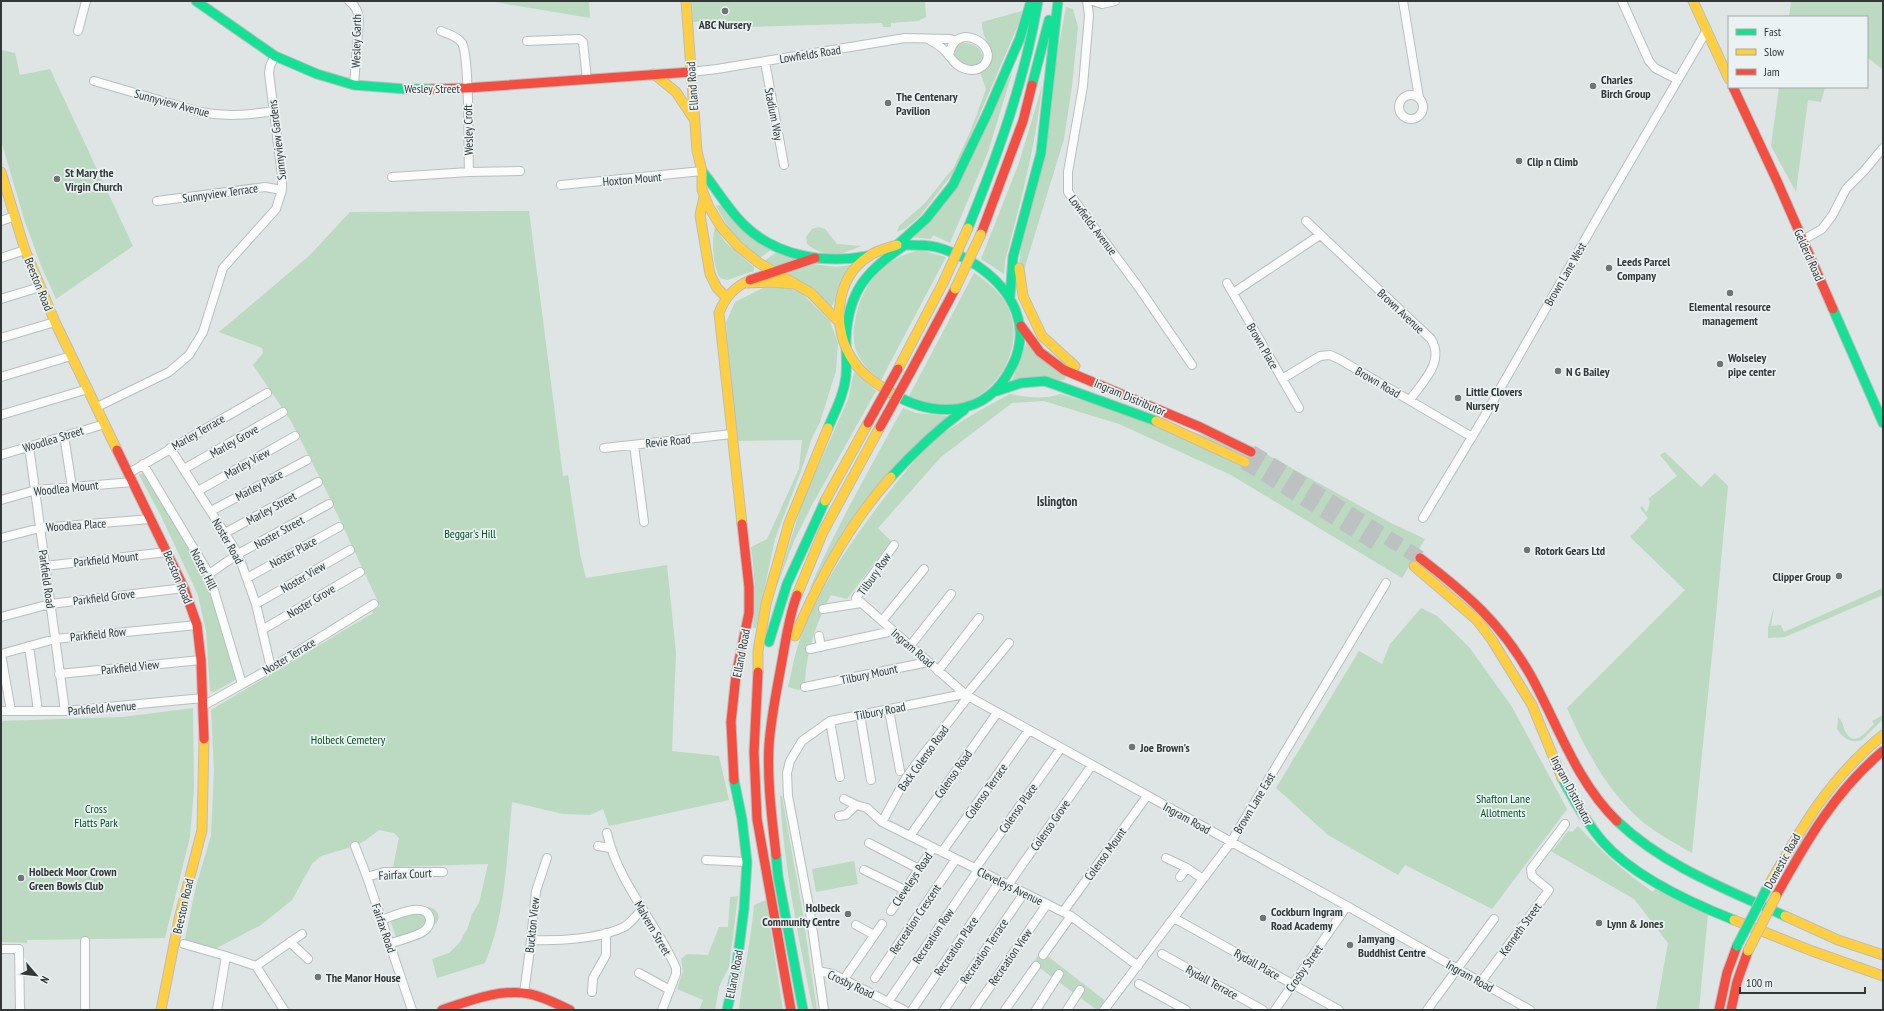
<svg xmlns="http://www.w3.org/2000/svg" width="1884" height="1011" viewBox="0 0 1884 1011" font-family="'PT Sans Narrow',sans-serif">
<rect width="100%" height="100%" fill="#dfe4e4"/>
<path fill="#bcd9c2" d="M489 1H589L590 18Z
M692 1H925L926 17 918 21 891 23V27H883L882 23 712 28 713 21 693 22Z
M1791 1H1883V70L1867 57V17H1789Z
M1066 7 1073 9 1078 27 1072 86 1064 139 1023 273 1019 272 1020 255Z
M1022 11 1019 23 956 169 920 216 906 228 897 232 899 226 925 203 954 167 971 130 986 89 980 72C1005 54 981 45 982 22Z
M962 43C974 43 982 47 983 60 973 70 966 66 956 59 953 52 955 47 962 43Z
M1 50 15 53 20 75 50 69 133 246 56 299 42 268 24 219 1 140Z
M1012 73 988 152 950 243 933 235 931 239 909 237 922 227Z
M1042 86C1036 145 1020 204 1005 261L1004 274 981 259 1019 163Z
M1779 87H1825L1821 102 1808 100 1796 192 1771 146Z
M718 205H720L772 249 760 258 735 239 716 206Z
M529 211 563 476 568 475 580 554 586 578 667 565 676 653 672 751 719 756 729 800 609 826 603 809 590 815 563 814 512 802C507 854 506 914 485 963L437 978 432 959 449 953 460 942 468 927 472 914 479 903 488 864 393 867 399 838 394 833 379 830 366 840 355 846 321 856 312 864 292 900 261 925 211 951 184 944 196 886 211 836 214 770 211 710 373 613 372 611 380 606 324 486 291 421 253 365 263 353 262 348 219 332 309 256 350 212Z
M715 227 725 242 754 267V271L727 280 720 278C713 265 711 242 715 227Z
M819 227 825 229 837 244 861 246C842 255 825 259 807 244L806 237 812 229Z
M920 250 946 257 881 380C872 373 863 365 858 355 852 343 853 329 856 316 865 280 883 259 920 250Z
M777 252 798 260 775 267 764 261Z
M812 264 836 267 852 265 831 308 785 271Z
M974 273C986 281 998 290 1005 302 1027 338 1004 388 966 402 960 404 939 405 932 404 925 403 917 399 909 396Z
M783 286 802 293 830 321 838 343 836 371 820 422 812 438 801 471 775 539 756 628H753C756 600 755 574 751 547L767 539 799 469 802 440 736 441 726 322 735 302 765 287Z
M1026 343 1066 376 1065 380 1012 381Z
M854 372 876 391 812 505 794 541 775 591 803 500 848 400Z
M1010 394C1026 397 1044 400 1060 394L1255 450 1266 454 1391 523 1425 539 1402 578 1231 475 1119 424 1044 401 1012 403 941 457 878 528 891 541 847 599 831 595C816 622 805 656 805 687L798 690 788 687C791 675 793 663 796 652 813 595 853 538 889 492 903 475 917 456 933 442 957 422 984 408 1010 394Z
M903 408 916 413 950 416 929 432 809 590C836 527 870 468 903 408Z
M1665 452 1701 487 1715 473 1728 486 1716 615 1692 853C1670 840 1646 828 1629 809 1601 780 1583 744 1567 708L1685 590 1630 537 1648 518 1640 508 1642 506 1646 512 1648 510 1650 501 1648 499 1677 476 1660 455Z
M143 473 174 518 205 569 237 679 214 692 210 691 206 631 198 595 161 516 139 475Z
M1883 588V595L1785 637 1768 638V628L1774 607 1771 626 1781 625 1784 632Z
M1421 608 1437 616 1469 647 1512 707 1567 809 1492 909 1405 865 1398 875 1328 835 1276 788 1359 651 1382 664 1390 644Z
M193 708 194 789 190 837 165 938 27 940V943L1 942V721L123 717Z
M1883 711V719L1862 740C1851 744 1843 738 1837 729L1838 717C1842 720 1843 725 1844 729 1853 749 1864 734 1874 724L1872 721 1883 715 1882 712Z
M780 796H782L802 909 817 1010H813C799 939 784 869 780 796Z
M1578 826C1603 853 1623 871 1653 892L1655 889 1708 914 1699 1010H1656L1668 943 1634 899 1549 850 1554 849 1568 831 1572 832Z
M854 861 858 884 816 892 812 869Z
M738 896 729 967 719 987 715 1010H699L703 1000 677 989 683 971 681 959 687 954 708 955 719 927H728L730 897Z
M766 900 783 1010H739C743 975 751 941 754 905Z
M425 907C430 907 434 908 437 912 447 929 407 936 397 940L390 919Z
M1041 951 1107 1002 1102 1010H1097L1033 963Z"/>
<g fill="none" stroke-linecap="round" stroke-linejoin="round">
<path stroke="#bdc1c2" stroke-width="15" stroke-dasharray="15 8" stroke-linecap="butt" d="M1251 452 1420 558
M1245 462 1379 545"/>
<g stroke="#bbbebe" stroke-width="10">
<path id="street" d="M349 1C356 6 358 11 359 20L354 85
M1087 1 1089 15 1083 86 1068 172V192L1137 285 1192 365
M1093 1 1102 4 1115 1
M1403 1 1419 98
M1622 1 1649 61 1655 68 1678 80
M78 31 86 1
M441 31C448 34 457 36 462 43 470 57 468 150 469 172
M928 39C933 42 939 45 943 49 952 57 954 66 966 69 972 71 978 70 983 66 1003 46 954 18 949 56
M527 41 579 39 583 42 587 79
M765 62 784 165
M691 72 717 69 905 38 950 39 956 41
M94 81 200 112C226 117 248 115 274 111
M1399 107a12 12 0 1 1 24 0a12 12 0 1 1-24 0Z
M392 177 469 172 520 171
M561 185 702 171
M157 201 265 187 282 190
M1 221 15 216
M1306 221 1431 339C1445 362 1423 381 1410 400
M1803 240 1822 229 1832 216 1846 189 1864 171 1883 148
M1 258 25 250
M1227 283 1299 408
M1233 293 1320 235
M1 299 40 287
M1 338 55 322
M1 377 71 356
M1282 379 1320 356 1330 355 1339 359 1472 437
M97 407 169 372 189 355 203 332 223 268 276 209 282 190V176L269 73 270 66 275 56
M1 415 88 389
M64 435 72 487
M634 445 644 522
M29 446 65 711
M170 448 238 554 256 604 271 668
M604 448 732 434
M1 455 105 424
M143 464 209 574 242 684
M184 469 283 412
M129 473 267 393
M198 491 295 436
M1 500 36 490 133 482
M211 511 307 460
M1423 518 1484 417 1607 201 1707 30
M225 533 318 482
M1 538 40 528 151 519
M894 545 856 598 966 695 1347 906 1530 1010
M45 566 167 552
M209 574 238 554 329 504
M247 578 339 527
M256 604 350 550
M823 609 861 603
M1 617 50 604 184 588
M882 621 924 569
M262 630 360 572
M819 636 821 647
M29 646 38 711
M910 646 951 594
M810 649 893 631
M1 654 55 639 197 625
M1 654 11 711
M938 671 979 618
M59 674 201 660
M805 687 928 662
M966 695 1009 643
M203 706 271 668 374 604
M889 710 900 771
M1 711H65L203 698
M860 715 871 780
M830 721 840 777
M844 799 856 805
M839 816 846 815 856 805 867 808 882 822 1071 916 1138 966
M882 822 906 778 916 764 968 697
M607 833C617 881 657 924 676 968V974L662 1010
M910 836 997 713
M869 843 919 869
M355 846 367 877 412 1010
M598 846 610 848
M942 852 1029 730
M1166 858 1187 868 1203 879
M706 860 747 862
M975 869 1061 748
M864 870 905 890
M367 877 384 872H443
M1180 877 1187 868
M1008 885 1092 765
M891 911 933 848
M1063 912 1147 796
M1174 918 1339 1010
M382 920C393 916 428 899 430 920 430 924 428 928 424 931 415 937 400 940 389 944
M856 925 874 935
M531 940C558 941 600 939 624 927 630 924 636 915 642 910
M290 942 308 959
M184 944 226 956 256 966 284 1010
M1 949H19L20 1010
M1162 954 1263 1010
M1043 955 1071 916
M256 966 302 934
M818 971 833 974 904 1010
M639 973 670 990
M875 978 956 859
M844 979 882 924
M1481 982 1549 890 1532 876 1531 869 1565 824
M1139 984 1186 1010
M592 992 593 978 606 955V933
M524 993 530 949 536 891 547 858
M888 1002 978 870
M85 1010V941
M217 1010 226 956
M824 1010 810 912 788 796 787 773 790 761 802 741 830 721 964 694
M912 1010 1000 881
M944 1010 1024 893
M974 1010 1047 904
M1005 1010 1036 966
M1036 1010 1059 974
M1067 1010 1080 990
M1104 1010 1231 842 1386 583
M1275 1010 1347 906
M1427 1010 1494 919"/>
</g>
<g stroke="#bbbebe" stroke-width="11">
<path id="fast" d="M196 1 275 56 317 74 354 85 405 89H432
M1032 85 1049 20
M702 171C716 188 727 208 743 224 776 257 825 264 868 256
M968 228C998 154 1025 80 1038 1
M897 245 926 219 953 185 988 112 1020 38 1031 1
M1010 296 1013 257 1041 153 1058 1
M1833 309 1883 423
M997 391 1021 383 1045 381 1156 421
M891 393C934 418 986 418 1011 368 1019 354 1023 334 1018 318 1009 283 971 256 936 247 924 244 910 245 897 245
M828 428C835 411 844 395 846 376 847 364 846 351 846 339 848 291 867 270 905 245
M891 477C914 452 937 430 964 410
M769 642 787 584 825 501
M1562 778C1574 801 1586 822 1603 842 1634 877 1691 903 1734 920
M1617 821C1664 866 1726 889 1785 916
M776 855 778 876 803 1010
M727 1010 736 971 744 909 747 862 742 819 734 780"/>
</g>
<g stroke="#bbbebe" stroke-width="11">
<path id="slow" d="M686 1 697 151 702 171V190L709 207 721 227 738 246 759 263 811 293 837 320
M1693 1 1729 79
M654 74 676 92 694 119
M1 172 25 250 55 322 117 450
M704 197 700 215 710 274 717 288 726 297
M1019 268 1023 296 1042 336 1075 366
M746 283 769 282 794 284
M898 369 943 283
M891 393C877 384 863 375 854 362 831 330 834 278 869 256 877 250 888 248 897 245
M1156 421 1245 462
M825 501 868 423
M742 524 719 313C725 297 734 287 750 280
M1414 566 1477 620 1492 640 1532 705 1562 778
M797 595 823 532 880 427
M795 636C819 579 850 523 891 477
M758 672V651L766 604 789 523 828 428
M1766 890C1800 830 1828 779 1883 735
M1785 916 1838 940 1883 955
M1734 920 1812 951 1883 976
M161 1010 179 919 202 830 204 739"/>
</g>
<g stroke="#bbbebe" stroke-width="11">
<path id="jam" d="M1733 87 1777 181 1833 309
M432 89 467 88 691 72
M981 234 1023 121 1032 85
M750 280 815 258
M1021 326 1040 352 1064 370 1200 427 1251 452
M910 373 955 289
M117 450 184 588 197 625 201 660 204 739
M1420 558C1467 594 1501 623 1531 676 1558 725 1576 781 1617 821
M758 672 754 752 757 819 791 1010
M734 780 731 722 736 675 749 613V587L742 524
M776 855C772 818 767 782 769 745 771 717 777 689 782 661 786 639 789 616 797 595
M1776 896C1806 842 1835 791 1883 751
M442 1010C469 1001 500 988 530 994 544 997 557 1004 570 1010
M1719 1010 1727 973 1737 946
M1731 1010 1737 982 1748 951"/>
</g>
<use href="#street" stroke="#fafbfb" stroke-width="8"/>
<use href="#fast" stroke="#16e098" stroke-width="9"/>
<use href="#slow" stroke="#ffcf43" stroke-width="9"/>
<use href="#jam" stroke="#f24e42" stroke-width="9"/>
<g stroke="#bbbebe" stroke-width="11" stroke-linecap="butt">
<path id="fast-bridge" d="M1737 946 1766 890"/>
</g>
<g stroke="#bbbebe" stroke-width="11" stroke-linecap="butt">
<path id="slow-bridge" d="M943 283 968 228
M955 289 981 234
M1748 951 1776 896"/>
</g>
<g stroke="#bbbebe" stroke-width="11" stroke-linecap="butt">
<path id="jam-bridge" d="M868 423 898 369
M880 427 910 373"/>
</g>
<use href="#fast-bridge" stroke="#16e098" stroke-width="9"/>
<use href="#slow-bridge" stroke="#ffcf43" stroke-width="9"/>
<use href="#jam-bridge" stroke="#f24e42" stroke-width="9"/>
</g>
<g fill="#707474" stroke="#eaf2f3" stroke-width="1.5">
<circle cx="725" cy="11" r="4"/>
<circle cx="1593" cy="86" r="4"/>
<circle cx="888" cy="103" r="4"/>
<circle cx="1519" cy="161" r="4"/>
<circle cx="57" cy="179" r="4"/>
<circle cx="1609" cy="268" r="4"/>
<circle cx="1730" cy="293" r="4"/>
<circle cx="1720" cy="364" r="4"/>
<circle cx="1558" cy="371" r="4"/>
<circle cx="1458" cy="398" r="4"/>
<circle cx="1527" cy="550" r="4"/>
<circle cx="1839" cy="576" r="4"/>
<circle cx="1132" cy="747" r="4"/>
<circle cx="21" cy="878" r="4"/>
<circle cx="848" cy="914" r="4"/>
<circle cx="1263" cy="918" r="4"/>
<circle cx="1599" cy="923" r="4"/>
<circle cx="1350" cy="945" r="4"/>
<circle cx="318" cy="977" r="4"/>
</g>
<g text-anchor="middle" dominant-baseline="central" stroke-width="3.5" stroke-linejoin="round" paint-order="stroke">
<g font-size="12" font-weight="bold" fill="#343738" stroke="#eaf2f3" text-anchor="start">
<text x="725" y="24" text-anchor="middle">ABC Nursery</text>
<text x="1601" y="79">Charles<tspan x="1601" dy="14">Birch Group</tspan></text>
<text x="896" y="96">The Centenary<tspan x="896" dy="14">Pavilion</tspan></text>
<text x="1527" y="161">Clip n Climb</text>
<text x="65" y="172">St Mary the<tspan x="65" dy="14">Virgin Church</tspan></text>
<text x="1617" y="261">Leeds Parcel<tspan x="1617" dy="14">Company</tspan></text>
<text x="1730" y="306" text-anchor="middle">Elemental resource<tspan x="1730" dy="14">management</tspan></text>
<text x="1728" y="357">Wolseley<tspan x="1728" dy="14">pipe center</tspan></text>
<text x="1566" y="371">N G Bailey</text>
<text x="1466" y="391">Little Clovers<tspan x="1466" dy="14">Nursery</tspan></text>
<text x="1535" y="550">Rotork Gears Ltd</text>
<text x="1831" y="576" text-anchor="end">Clipper Group</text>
<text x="1140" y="747">Joe Brown's</text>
<text x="29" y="871">Holbeck Moor Crown<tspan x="29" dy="14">Green Bowls Club</tspan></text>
<text x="840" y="907" text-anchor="end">Holbeck<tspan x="840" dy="14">Community Centre</tspan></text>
<text x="1271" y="911">Cockburn Ingram<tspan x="1271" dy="14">Road Academy</tspan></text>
<text x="1607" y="923">Lynn &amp; Jones</text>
<text x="1358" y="938">Jamyang<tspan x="1358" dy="14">Buddhist Centre</tspan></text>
<text x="326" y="977">The Manor House</text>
</g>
<g font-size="12" fill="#343738" stroke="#eaf2f3">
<text transform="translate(356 41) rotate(-89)">Wesley Garth</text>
<text transform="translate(810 54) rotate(-9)">Lowfields Road</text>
<text transform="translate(692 86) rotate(-94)">Elland Road</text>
<text x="432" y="88">Wesley Street</text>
<text transform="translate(172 103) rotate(15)">Sunnyview Avenue</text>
<text transform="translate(774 114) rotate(79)">Stadium Way</text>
<text transform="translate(468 130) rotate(-91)">Wesley Croft</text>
<text transform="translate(277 140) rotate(-97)">Sunnyview Gardens</text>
<text transform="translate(632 179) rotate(-5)">Hoxton Mount</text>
<text transform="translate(220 193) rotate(-8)">Sunnyview Terrace</text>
<text transform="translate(1093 225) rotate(53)">Lowfields Avenue</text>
<text transform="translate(1809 255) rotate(66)">Gelderd Road</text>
<text transform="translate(1565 274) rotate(-60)">Brown Lane West</text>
<text transform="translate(39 284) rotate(68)">Beeston Road</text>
<text transform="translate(1401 311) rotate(43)">Brown Avenue</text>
<text transform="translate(1263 346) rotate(60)">Brown Place</text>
<text transform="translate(1378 382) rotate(30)">Brown Road</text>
<text transform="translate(1130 397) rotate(23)">Ingram Distributor</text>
<text transform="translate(198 432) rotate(-30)">Marley Terrace</text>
<text transform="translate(53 439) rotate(-17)">Woodlea Street</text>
<text transform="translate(234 441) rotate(-30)">Marley Grove</text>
<text transform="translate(668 441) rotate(-6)">Revie Road</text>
<text transform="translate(247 463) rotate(-29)">Marley View</text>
<text transform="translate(259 485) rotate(-28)">Marley Place</text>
<text transform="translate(66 488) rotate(-6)">Woodlea Mount</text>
<text transform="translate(271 508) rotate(-29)">Marley Street</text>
<text transform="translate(76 525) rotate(-4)">Woodlea Place</text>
<text transform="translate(279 532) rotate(-29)">Noster Street</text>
<text transform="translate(228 541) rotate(60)">Noster Road</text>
<text transform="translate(293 552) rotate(-29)">Noster Place</text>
<text transform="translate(106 559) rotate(-6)">Parkfield Mount</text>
<text transform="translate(204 569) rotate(63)">Noster Hill</text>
<text transform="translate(874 574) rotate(-55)">Tilbury Row</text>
<text transform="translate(178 577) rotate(67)">Beeston Road</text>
<text transform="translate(303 577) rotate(-30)">Noster View</text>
<text transform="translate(47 579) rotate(82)">Parkfield Road</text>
<text transform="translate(104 597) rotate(-7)">Parkfield Grove</text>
<text transform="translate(311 601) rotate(-31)">Noster Grove</text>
<text transform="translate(98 634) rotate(-6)">Parkfield Row</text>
<text transform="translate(913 648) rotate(41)">Ingram Road</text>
<text transform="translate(741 653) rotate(-79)">Elland Road</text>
<text transform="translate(289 656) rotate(-31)">Noster Terrace</text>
<text transform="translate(130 667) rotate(-6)">Parkfield View</text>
<text transform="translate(869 674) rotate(-12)">Tilbury Mount</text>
<text transform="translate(102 708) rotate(-5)">Parkfield Avenue</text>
<text transform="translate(880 711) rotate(-11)">Tilbury Road</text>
<text transform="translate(923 758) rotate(-54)">Back Colenso Road</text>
<text transform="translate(953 774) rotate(-55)">Colenso Road</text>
<text transform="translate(1572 790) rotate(62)">Ingram Distributor</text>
<text transform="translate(986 791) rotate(-55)">Colenso Terrace</text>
<text transform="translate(1254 803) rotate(-59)">Brown Lane East</text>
<text transform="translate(1018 808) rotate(-55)">Colenso Place</text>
<text transform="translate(1187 818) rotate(29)">Ingram Road</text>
<text transform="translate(1050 825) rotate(-55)">Colenso Grove</text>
<text transform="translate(1105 854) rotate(-54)">Colenso Mount</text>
<text transform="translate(1782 861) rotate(-61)">Domestic Road</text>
<text transform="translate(405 874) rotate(-3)">Fairfax Court</text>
<text transform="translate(912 879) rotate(-56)">Cleveleys Road</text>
<text transform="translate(1010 886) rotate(26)">Cleveleys Avenue</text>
<text transform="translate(183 906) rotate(-77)">Beeston Road</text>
<text transform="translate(915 919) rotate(-56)">Recreation Crescent</text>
<text transform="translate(532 925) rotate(-84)">Buckton View</text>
<text transform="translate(384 928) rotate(71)">Fairfax Road</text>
<text transform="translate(653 928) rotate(60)">Malvern Street</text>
<text transform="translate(1520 929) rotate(-54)">Kenneth Street</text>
<text transform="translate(933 936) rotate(-56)">Recreation Row</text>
<text transform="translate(956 946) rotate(-56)">Recreation Place</text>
<text transform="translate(984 951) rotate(-56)">Recreation Terrace</text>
<text transform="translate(1010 957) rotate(-55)">Recreation View</text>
<text transform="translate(1257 964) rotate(29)">Rydall Place</text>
<text transform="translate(1304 968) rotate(-55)">Crosby Street</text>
<text transform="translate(734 974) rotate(-79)">Elland Road</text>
<text transform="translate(1470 976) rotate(29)">Ingram Road</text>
<text transform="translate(1212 982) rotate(29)">Rydall Terrace</text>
<text transform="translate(851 984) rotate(25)">Crosby Road</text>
</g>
<g font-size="12" fill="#02531f" stroke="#eaf2f3">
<text x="470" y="533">Beggar's Hill</text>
<text x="348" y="739">Holbeck Cemetery</text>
<text x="1503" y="798">Shafton Lane<tspan x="1503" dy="14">Allotments</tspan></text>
<text x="96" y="808">Cross<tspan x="96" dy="14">Flatts Park</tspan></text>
</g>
<g font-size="13" font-weight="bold" fill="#343738" stroke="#eaf2f3">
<text x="1057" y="501">Islington</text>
</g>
</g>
<rect width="1884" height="1011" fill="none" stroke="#343738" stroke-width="4"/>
<rect x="1728" y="16" width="140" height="72" fill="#eaf2f3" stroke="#a1a7a8"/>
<rect x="1736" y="29" width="20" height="6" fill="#16e098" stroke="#a1a7a8"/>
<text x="1764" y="36" font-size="12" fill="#343738">Fast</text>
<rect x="1736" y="49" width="20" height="6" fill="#ffcf43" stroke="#a1a7a8"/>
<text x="1764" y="56" font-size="12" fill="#343738">Slow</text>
<rect x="1736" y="69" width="20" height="6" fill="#f24e42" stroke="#a1a7a8"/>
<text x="1764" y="76" font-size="12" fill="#343738">Jam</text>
<g transform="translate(36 975) rotate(118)" stroke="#eaf2f3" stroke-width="3" paint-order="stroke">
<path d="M0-3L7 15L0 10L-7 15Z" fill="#343738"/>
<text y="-6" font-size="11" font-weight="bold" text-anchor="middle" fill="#343738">N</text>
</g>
<path d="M1740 987v6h125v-6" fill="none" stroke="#343738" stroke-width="2"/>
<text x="1746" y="987" font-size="12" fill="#343738" stroke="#eaf2f3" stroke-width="3" paint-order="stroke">100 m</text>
</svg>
